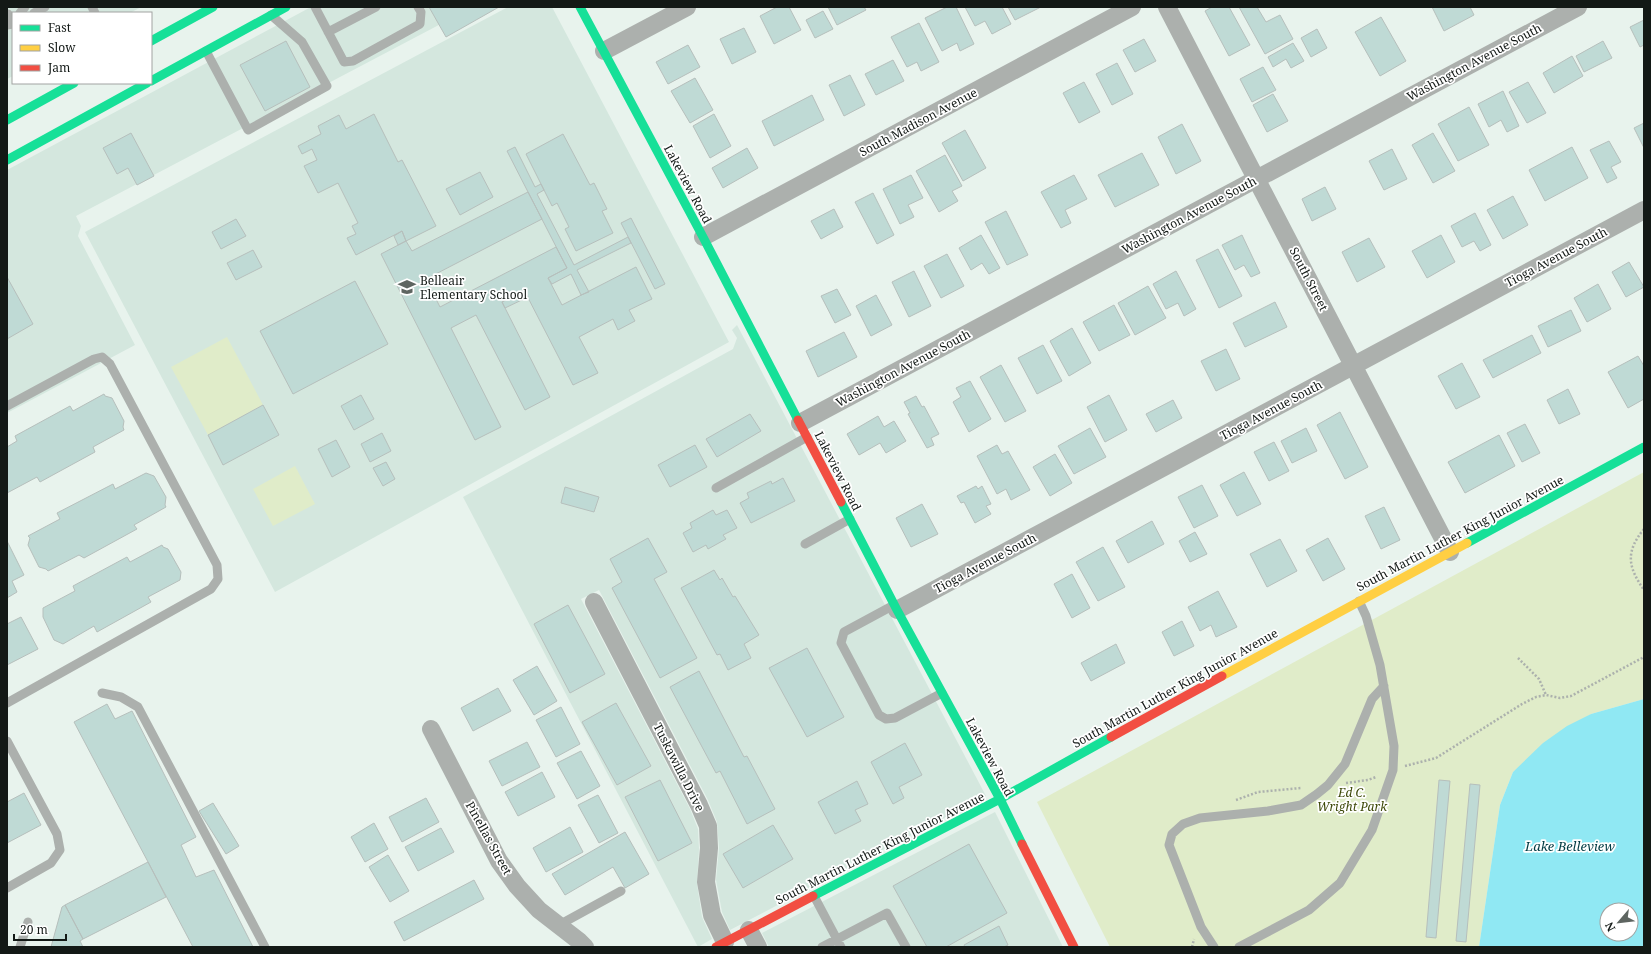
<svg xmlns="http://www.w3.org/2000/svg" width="1651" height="954" viewBox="0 0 1651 954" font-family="'Noto Serif',serif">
<rect width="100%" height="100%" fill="#e8f3ed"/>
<path fill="#d4e7de" d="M7 7H141L130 13H13V76L7 79Z
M311 7H473L76 216 81 226 78 236 135 345 7 413V170Z
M508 7H552L729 342 275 592 85 232Z
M737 325 986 796 730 930 722 912 716 880 719 848 717 822 708 800 599 590 581 599 690 809 698 829 699 849 697 884 702 917 712 939 698 947 463 497 733 349 737 338 732 330Z
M995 812 1063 947H769L762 933Z"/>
<path fill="#e0ecc9" d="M227 337 263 405 208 435 171 367Z
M295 466 315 504 273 526 253 489Z
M1644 472V699L1591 714 1513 772 1500 805 1479 947H1110L1037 802Z"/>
<path fill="#90e8f3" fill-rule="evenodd" d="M1644 699V947H1479L1500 805 1513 772 1543 743 1567 726 1591 714ZM1607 910H1631V934H1607Z"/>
<path fill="#bfdad5" stroke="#b6bfbc" d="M429 7H499L446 37Z
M777 7H789L801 30 774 44 760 16Z
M828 7H864L866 10 837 25Z
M947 7H956L974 44 960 51 957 43 942 51 925 18Z
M965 7H1002L1011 24 992 34 985 21 975 26Z
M1008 7H1041L1015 20Z
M1212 7H1229L1250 45 1229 56 1205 11Z
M1239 7H1257L1266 22 1280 15 1293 39 1265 54Z
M1432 7H1470L1474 15 1444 31Z
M823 11 833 29 815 38 806 20Z
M1381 17 1406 61 1380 76 1355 32Z
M1644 20V45L1640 47 1630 27Z
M919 23 939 62 921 71 917 62 907 67 891 37Z
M744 28 756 52 732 64 720 39Z
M1317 29 1327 48 1311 57 1301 38Z
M1144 39 1156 61 1135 72 1123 50Z
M286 41 310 87 265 111 240 65Z
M1603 41 1612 58 1584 72 1576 56Z
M1293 43 1304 61 1291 68 1286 59 1273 67 1268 57Z
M688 45 700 67 668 84 656 62Z
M1572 56 1583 76 1554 93 1543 73Z
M893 60 904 81 876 95 865 74Z
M1117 63 1133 94 1112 105 1096 74Z
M1263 67 1276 90 1252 102 1240 79Z
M850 75 865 105 844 116 829 85Z
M695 78 713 110 690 123 671 91Z
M1084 82 1100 112 1079 123 1063 93Z
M1528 82 1546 113 1527 123 1509 92Z
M1503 91 1519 126 1507 132 1501 120 1489 127 1478 104Z
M1273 94 1288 121 1267 132 1253 105Z
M812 95 824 120 774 146 762 121Z
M1469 107 1489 145 1458 161 1438 124Z
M374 114 398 162 402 160 436 226 406 241 402 231 356 255 347 238 356 234 352 226 358 223 338 183 318 193 304 166 317 160 312 149 302 154 298 146 321 134 318 126 339 115 346 129Z
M714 114 731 146 710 158 693 126Z
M1644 123V148L1634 128Z
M1182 124 1201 161 1176 174 1158 137Z
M965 130 986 168 963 181 942 143Z
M131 133 154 176 137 185 128 168 117 174 103 148Z
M1433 133 1455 171 1433 183 1412 145Z
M563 134 590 185 594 183 607 209 602 211 613 233 576 251 565 229 569 227 557 203 552 206 526 154Z
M1609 141 1621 162 1611 167 1617 178 1607 183 1590 150Z
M515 147 535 187 541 184 544 190 537 194 574 265 628 237 631 243 577 270 589 292 581 295 571 274 552 284 548 278 567 268 507 151Z
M1572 147 1588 178 1545 201 1529 170Z
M747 148 758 168 723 188 712 168Z
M1392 149 1407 179 1384 190 1369 161Z
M1142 153 1159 185 1115 207 1098 175Z
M945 155 962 186 952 191 958 201 939 212 916 171Z
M480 172 493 197 460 215 446 189Z
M911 175 923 198 908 205 914 217 900 224 883 189Z
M1074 175 1087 199 1065 210 1071 223 1061 228 1041 192Z
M1325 187 1336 209 1312 221 1302 199Z
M528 192 542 219 426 279 440 307 556 247 567 268 548 278 562 305 636 267 652 299 629 310 635 321 618 330 613 319 579 337 598 373 573 385 524 290 502 302 550 397 525 410 476 315 451 328 501 427 475 440 381 254 406 241 412 251Z
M873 193 894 235 877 244 855 202Z
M1513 196 1528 225 1503 239 1487 210Z
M834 209 843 227 821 239 811 221Z
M1006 211 1028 255 1007 265 985 222Z
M1475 213 1491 245 1480 251 1474 241 1462 247 1451 226Z
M631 218 665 284 655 289 621 223Z
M236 219 246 236 221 249 212 232Z
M402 231 406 241 398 245 394 236Z
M981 235 1000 268 989 274 982 263 971 270 959 248Z
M1242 235 1260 273 1251 277 1244 265 1235 270 1222 245Z
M1441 235 1455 262 1427 278 1412 251Z
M1369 238 1385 267 1357 282 1342 252Z
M1218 249 1242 296 1219 308 1196 260Z
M253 250 262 267 236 280 227 263Z
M947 254 964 286 941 298 924 266Z
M1629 262 1644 287 1626 297 1612 272Z
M914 271 931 306 909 317 892 282Z
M1176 271 1196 309 1184 316 1178 303 1166 309 1153 284Z
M7 277 33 324 7 339Z
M355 281 388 344 293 394 260 331Z
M1598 284 1611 309 1587 322 1574 298Z
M1148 286 1166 318 1135 335 1118 303Z
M837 289 851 315 835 323 821 296Z
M524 290 528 297 505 308 502 302Z
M876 295 892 325 871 336 856 306Z
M1275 302 1287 327 1245 347 1233 323Z
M1114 305 1130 335 1099 351 1083 322Z
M1571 310 1581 331 1548 347 1538 326Z
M1072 328 1091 363 1069 376 1050 341Z
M844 332 857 357 818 377 806 351Z
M1532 335 1541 353 1493 378 1483 360Z
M1043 345 1062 381 1037 394 1018 358Z
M1226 349 1240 379 1216 391 1201 361Z
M1638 356 1644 366V399L1628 408 1608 372Z
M1462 363 1480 397 1456 409 1438 376Z
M1001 365 1026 411 1005 422 980 377Z
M970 381 991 419 969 432 953 402 961 397 956 388Z
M1568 389 1580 414 1559 424 1547 400Z
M104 394 105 396 112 398 124 421 123 427 124 430 93 447 95 452 40 482 37 477 7 493V447L17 441 15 436 70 406 73 411Z
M361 395 374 419 354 430 341 406Z
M1109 395 1127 430 1105 442 1087 407Z
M916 396 922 407 924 406 939 434 931 438 934 445 927 448 908 414 910 413 904 402Z
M1173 400 1182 418 1156 432 1146 414Z
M263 405 279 435 223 465 208 435Z
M1340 412 1368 467 1345 479 1317 425Z
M750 414 761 431 717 457 706 439Z
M878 416 884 427 894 421 906 441 886 453 880 443 859 455 847 434Z
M1525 424 1540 453 1522 462 1507 433Z
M1090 428 1106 457 1074 474 1058 446Z
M1306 428 1317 451 1292 463 1281 441Z
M382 433 391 451 370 462 361 444Z
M1499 435 1515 466 1465 493 1448 462Z
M336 440 350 467 332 477 318 449Z
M1274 442 1289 471 1269 481 1254 452Z
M695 445 707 467 670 487 658 465Z
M997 445 1002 454 1008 451 1030 490 1011 500 1006 489 997 494 977 456Z
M1055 454 1072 483 1050 496 1033 467Z
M386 462 395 479 383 486 373 468Z
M1244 472 1261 504 1237 516 1220 485Z
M146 473 154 476 166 497 165 505 166 507 134 525 137 529 84 558 79 555 48 571 46 569 39 567 28 545 30 538 28 536 60 519 57 513 113 484 115 489Z
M783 478 795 501 751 523 740 503 749 498 747 493 771 481 772 484Z
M1202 485 1218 516 1194 528 1178 497Z
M976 486 978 489 982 486 991 504 986 506 991 514 975 523 964 502 961 503 957 496Z
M565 487 599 497 594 512 561 503Z
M922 504 938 534 911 547 896 518Z
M1384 507 1400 540 1381 549 1365 516Z
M713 510 716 515 727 510 737 528 723 535 726 539 708 549 706 545 693 552 683 533 692 528 690 523Z
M1152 521 1164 544 1128 563 1116 541Z
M1195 532 1207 554 1190 562 1179 541Z
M648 538 667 572 654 579 697 658 660 678 612 588 622 582 610 559Z
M1328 538 1345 569 1323 581 1306 550Z
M1280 539 1297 571 1267 587 1250 554Z
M7 541 24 575 12 581 17 592 7 598Z
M162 545 163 547 168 549 181 572 180 580 148 597 151 602 97 632 94 626 63 644 54 640 43 617V608L75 591 73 586 127 557 130 562Z
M1103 547 1125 587 1098 601 1076 562Z
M714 570 720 580 722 578 733 597 735 596 759 635 744 644 751 658 728 670 720 654 717 655 681 588Z
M1072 574 1090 608 1072 618 1054 584Z
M1218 591 1237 627 1216 637 1211 625 1200 631 1188 607Z
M568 605 605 674 570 693 534 624Z
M21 617 38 649 7 665V624Z
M1182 621 1194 646 1174 656 1162 632Z
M1116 644 1125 663 1091 681 1081 663Z
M807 648 844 717 807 737 769 668Z
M537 666 557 701 534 715 513 680Z
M699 671 744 757 747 756 775 809 747 824 720 771 716 773 670 687Z
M498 688 511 711 473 731 461 708Z
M616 703 651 766 617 785 582 722Z
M107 704 115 719 132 711 196 837 181 845 196 877 214 870 253 947H193L74 722Z
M561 707 580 744 556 757 536 720Z
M527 742 540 767 502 786 489 761Z
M905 743 922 775 899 787 904 798 893 804 871 762Z
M581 751 600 786 577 799 557 763Z
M542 772 555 797 518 816 505 792Z
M660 780 692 843 658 861 625 797Z
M1439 780 1450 781 1436 938 1426 937Z
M857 781 868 804 855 810 861 821 835 834 818 802Z
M1470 784 1480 785 1466 942 1456 941Z
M24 793 41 825 7 843V802Z
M598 795 618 833 599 843 578 805Z
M426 798 439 822 402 842 389 817Z
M213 803 239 846 226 854 199 811Z
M374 823 388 849 365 862 351 837Z
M773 825 793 859 743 888 723 854Z
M570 827 583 852 546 872 533 848Z
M441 828 454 852 418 871 405 847Z
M625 832 649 874 625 888 613 867 565 895 552 874Z
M969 844 1007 913 946 947H927L893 886Z
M388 855 409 891 390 902 369 867Z
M148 862 166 897 83 939 65 905Z
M474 880 484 899 404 941 394 922Z
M65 905 83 939 80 941 83 947H51L62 907Z
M999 926 1008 945 1004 947H965L964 945Z"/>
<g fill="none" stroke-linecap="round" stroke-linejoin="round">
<path stroke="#acb1ad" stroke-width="2.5" stroke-dasharray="2 2" stroke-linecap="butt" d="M1644 529C1625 552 1628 567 1644 590
M1518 658 1539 679 1546 695
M1405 766 1436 758 1522 704 1536 697 1546 695 1560 698 1571 696 1644 657
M1346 783 1368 780 1376 777
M1236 800 1258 792 1301 788
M1192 947 1194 939"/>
<path stroke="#acb0ad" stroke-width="9" d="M92 7 95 13
M315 7 344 62 353 61 420 24 421 12 418 7
M20 13 25 7
M34 13 45 7
M7 25 13 24 8 14
M328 32 376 7
M206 51 248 130 327 86 302 42 271 15
M7 406 94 359 102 357 110 364 217 565 218 579 211 589 7 703
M716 488 807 437
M805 544 850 519
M894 605 844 632 841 643 879 715 886 719 895 718 942 693
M102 693 121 697 138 707 265 947
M7 741 57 834 60 850 51 863 7 888
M814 896 841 947
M559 925 621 891
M20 947 28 922
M822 947 887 913 906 947
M1214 947 1201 927 1169 845 1172 834 1183 824 1200 818 1268 811 1301 805 1317 794 1328 785 1345 764 1372 699 1384 686
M1239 947 1309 910 1340 883 1372 830 1393 770 1394 746 1380 665 1366 616 1359 601"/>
<path stroke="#acb0ad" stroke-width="18" d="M1167 7 1450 552
M604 51 687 7
M703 237 1132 7
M800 423 1578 7
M594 602 699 805 708 826 709 848 706 882 712 915 725 942
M897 610 1644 210
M431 729 499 861 517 886 539 910 579 941 585 947
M749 930 758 947"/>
<path stroke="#16e098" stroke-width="9" d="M580 7 703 237 798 420
M151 41 213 7
M151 81 286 7
M7 120 74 83
M7 160 147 83
M841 502 897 610 1000 799 1022 844
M1467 543 1644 447
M813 896 1000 799 1111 737"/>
<path stroke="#ffcf43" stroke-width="9" d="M1222 676 1467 543"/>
<path stroke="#f24e42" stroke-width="9" d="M798 420 841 502
M1111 737 1222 676
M1022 844 1074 947
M716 947 813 896"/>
</g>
<defs>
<g id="school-bare" transform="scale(1.38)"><path d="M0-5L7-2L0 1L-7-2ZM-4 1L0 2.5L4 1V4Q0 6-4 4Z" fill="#5e6561" stroke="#fff" stroke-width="2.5" paint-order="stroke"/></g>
</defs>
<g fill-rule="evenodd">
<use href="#school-bare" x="407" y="287"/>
</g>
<g text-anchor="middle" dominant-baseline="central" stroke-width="3.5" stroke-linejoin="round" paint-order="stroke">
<g font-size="12" fill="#131916" stroke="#fff">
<text transform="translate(1474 62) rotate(-28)">Washington Avenue South</text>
<text transform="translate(918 122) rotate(-28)">South Madison Avenue</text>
<text transform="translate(688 184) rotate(62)">Lakeview Road</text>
<text transform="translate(1189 215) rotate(-28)">Washington Avenue South</text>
<text transform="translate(1556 257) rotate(-28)">Tioga Avenue South</text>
<text transform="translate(1309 279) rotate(63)">South Street</text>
<text transform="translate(903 368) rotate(-28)">Washington Avenue South</text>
<text transform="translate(1271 410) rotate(-28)">Tioga Avenue South</text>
<text transform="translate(838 471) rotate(63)">Lakeview Road</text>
<text transform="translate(1460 533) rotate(-28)">South Martin Luther King Junior Avenue</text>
<text transform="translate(985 563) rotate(-28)">Tioga Avenue South</text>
<text transform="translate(1175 688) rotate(-29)">South Martin Luther King Junior Avenue</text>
<text transform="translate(990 757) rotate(62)">Lakeview Road</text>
<text transform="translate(679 767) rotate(63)">Tuskawilla Drive</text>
<text transform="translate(489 838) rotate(61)">Pinellas Street</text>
<text transform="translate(880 848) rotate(-27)">South Martin Luther King Junior Avenue</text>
</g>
<g font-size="12" fill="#131916" stroke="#fff" text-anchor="start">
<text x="420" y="280">Belleair<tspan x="420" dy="14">Elementary School</tspan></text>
</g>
<g font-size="12" font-style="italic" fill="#3e4909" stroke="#fff">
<text x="1352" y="792">Ed C.<tspan x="1352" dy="14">Wright Park</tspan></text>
</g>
<g font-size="13" font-style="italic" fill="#003b43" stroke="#fff">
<text x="1570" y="846">Lake Belleview</text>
</g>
</g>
<rect width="1651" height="954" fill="none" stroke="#131916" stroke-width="16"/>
<rect x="12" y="12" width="140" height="72" fill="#ffffff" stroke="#a1a3a2"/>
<rect x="20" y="25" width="20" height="6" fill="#16e098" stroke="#a1a3a2"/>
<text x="48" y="32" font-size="12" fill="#131916">Fast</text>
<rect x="20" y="45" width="20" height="6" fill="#ffcf43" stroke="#a1a3a2"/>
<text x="48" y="52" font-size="12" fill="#131916">Slow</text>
<rect x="20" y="65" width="20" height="6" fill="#f24e42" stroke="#a1a3a2"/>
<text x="48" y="72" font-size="12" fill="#131916">Jam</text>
<g transform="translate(1619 922) rotate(242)"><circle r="19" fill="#ffffff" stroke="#a1a3a2"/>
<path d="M0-3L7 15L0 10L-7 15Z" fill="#5e6561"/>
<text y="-6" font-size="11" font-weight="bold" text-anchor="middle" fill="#131916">N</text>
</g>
<path d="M14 934v6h52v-6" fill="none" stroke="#131916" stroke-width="2"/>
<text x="20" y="934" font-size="12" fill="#131916" stroke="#ffffff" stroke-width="3" paint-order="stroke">20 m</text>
</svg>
